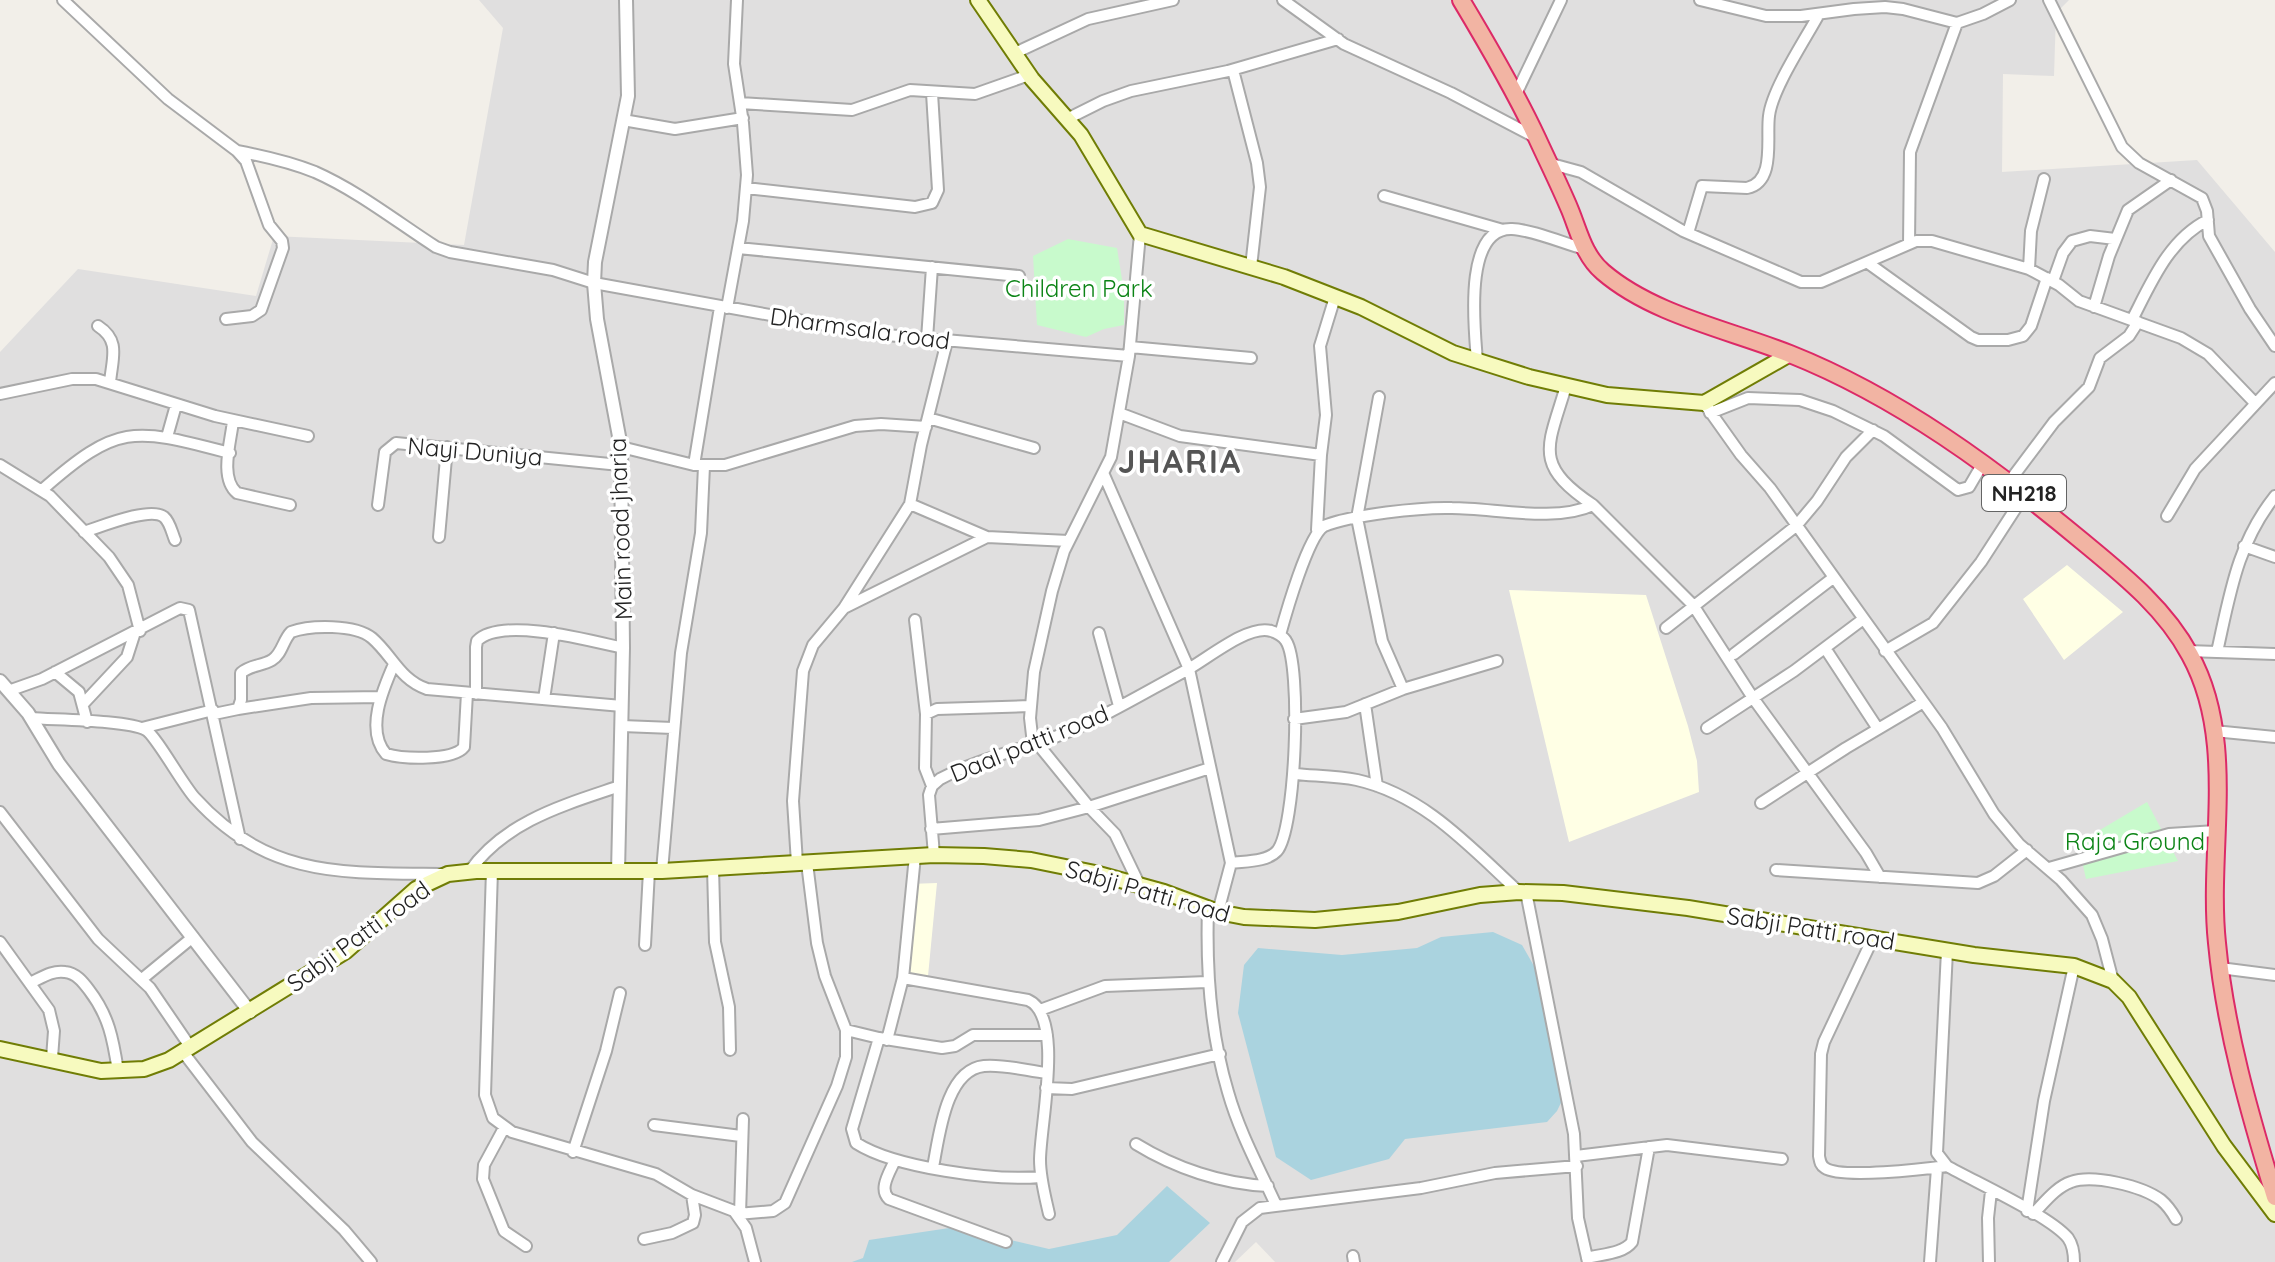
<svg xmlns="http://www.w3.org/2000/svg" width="2275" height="1262" viewBox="0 0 2275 1262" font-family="Quicksand,sans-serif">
<rect width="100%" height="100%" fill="#f2efe9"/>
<path fill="#e0dfdf" d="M479 0H2069L2056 13 2054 76 2003 74 2002 172 2197 160 2275 252V1262H1275L1256 1242 1235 1262H0V352L78 269 256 296 274 236 464 245 503 28Z"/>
<path fill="#ffffe5" d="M2067 565 2123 612 2064 660 2023 599Z
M1509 590 1646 595 1688 726 1697 761 1699 792 1569 842Z
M937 883 928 976 901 975 909 884Z"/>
<path fill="#c8facc" d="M1068 239 1117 248 1124 292V325L1104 329 1086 337 1037 325 1033 256Z
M2147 802 2178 861 2086 879 2078 843Z"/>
<path fill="#aad3df" d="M1493 932 1522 945 1542 980 1571 1082 1557 1111 1547 1122 1405 1139 1389 1159 1311 1180 1276 1157 1238 1013 1244 965 1258 948 1342 955 1417 948 1441 937Z
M1167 1186 1210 1223 1169 1262H852L863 1258 869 1240 956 1227 1049 1249 1117 1235Z"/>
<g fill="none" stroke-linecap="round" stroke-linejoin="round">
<g stroke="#a9a9a9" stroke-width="14">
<path id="minor" d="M63 0 168 99 237 151 246 161 269 225 282 241 283 248 261 310 252 316 226 319
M1283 0 1344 44 1451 93 1535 137
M1700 0 1766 16H1801L1854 9 1885 7 1903 9 1957 23 1983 14 2010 0
M2049 0 2122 147 2139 163 2202 198 2207 211 2209 236 2250 309 2275 346
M1015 53 1088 19 1173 0
M1233 70 1257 163 1260 187 1251 267
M1516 94 1561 0
M740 103 852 110 910 90 975 94 1029 75
M1067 119 1103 101 1131 91 1228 71 1338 39
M623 120 675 129 743 118
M237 151C264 156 290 162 315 172 358 191 397 222 436 247L450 252 553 270 594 283 875 334 1129 356
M1548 163 1581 172 1683 231 1801 282H1821L1916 241H1932L2029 269 2059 285 2079 301 2181 338 2208 354 2255 403
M746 188 915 207 932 203 938 190 932 93
M1384 196 1503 230
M1688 233 1702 186 1747 188C1776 182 1766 138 1769 116 1772 89 1805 40 1819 14
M1909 244 1910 152 1957 23
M738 248 1019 276
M1868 263 1971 337 1978 340H2008L2023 336 2031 326 2047 278
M2029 269 2031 231 2044 179
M2053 281 2063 253 2072 241 2090 236 2115 239
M2094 307 2109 256 2128 210 2171 180
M727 308 743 221 747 175 743 123 734 64 737 0
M2132 320C2151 283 2169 239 2208 220
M98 326C121 341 112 358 110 383
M927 339 932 267
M1130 347 1251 358
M1477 361C1475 332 1462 227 1512 229 1533 230 1563 243 1584 249
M1566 386C1548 447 1532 464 1593 505
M0 394 72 379H96L215 416 308 436
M1379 397 1357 518 1382 641 1403 689
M1704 403 1741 455 1770 488 1942 728 1994 814 2019 844 2061 880 2092 915 2102 939 2113 981
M1119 413 1180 436 1321 455
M1710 413 1748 398 1800 400 1833 411 1884 436 1958 490 1969 487 1983 463
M928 418 1034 448
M233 421C231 441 219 478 237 493L290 505
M167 437 176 405
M621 447 694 465H725L855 426 881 424 926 427
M0 465 50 496 109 557 128 585 140 631
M694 465 720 307
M1104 475 1189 669 1231 863 1218 912
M2009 482 2054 422 2089 387 2100 358 2129 336 2138 322
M42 490C119 422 134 428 230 453
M910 504 987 537 1069 541
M378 505 385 452 396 443 620 465
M2167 516 2195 469 2275 383
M1317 530 1321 455 1326 415 1320 346 1335 297
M84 532C100 527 150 506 164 517 170 522 172 533 175 540
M439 537 447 447
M2244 546 2275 557
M846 607 987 537
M915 620 926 714
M1666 628 1796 526 1817 501 1846 457 1873 430
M1099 633 1119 706
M1280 635C1286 613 1308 536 1324 526 1351 515 1421 507 1452 508 1494 508 1555 523 1593 505L1693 605 1753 698 1866 853 1880 877
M1825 648 1878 729
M1885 651 1933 623 1981 562 2025 494
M2188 651 2275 654
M2217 652C2230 594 2237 544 2275 496
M1734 654 1833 578
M394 664C383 689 365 730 386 754 403 759 453 761 464 747L467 693
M55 672 79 692 87 722
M11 690 42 679 174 611 180 608 189 610 240 839
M476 694V647L477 641C501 616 592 641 623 648
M544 699 554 633
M84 703 127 657 135 632
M1365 704 1377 786
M238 709 311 698 381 697
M214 714 238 709 241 700V673C250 665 262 666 272 660 282 654 283 640 291 632 310 625 355 624 372 638 392 655 400 680 427 689L622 706
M31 718C55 720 127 720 146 730 156 736 183 785 195 798 267 878 343 873 442 874
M1294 719 1346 712 1403 689 1497 661
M622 726 673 728
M142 728 213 710
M1707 728 1794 671 1862 620
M2214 731 2275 737
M1037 743 1089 807 1115 834 1139 884
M1033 744 1030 718 1034 672 1052 591 1064 551 1111 457 1129 356 1140 234
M1295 774C1315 776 1337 776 1357 780 1424 795 1470 847 1519 892
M932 786 925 768 926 714 937 709 1030 706
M1761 803 1846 748 1922 703
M0 812 98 939 150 988 191 1048
M931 829 1039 820 1089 807 1210 768
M934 855 929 795 932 786 940 779C977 759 1021 750 1060 735 1103 718 1144 693 1185 671 1206 660 1248 624 1271 631 1276 632 1284 637 1286 641 1302 665 1296 829 1277 851 1267 862 1245 861 1231 863
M797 863 793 801 803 671 813 645 844 608 910 504 921 445 947 341
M713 868 715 942 729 1007 730 1050
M2049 868 2169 834 2216 831
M492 870 485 1095 493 1118 512 1132 656 1174 692 1195 734 1211 746 1228 755 1262
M1776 870 1978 883 1994 876 2027 850
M662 871 681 653 701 533 704 466
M469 872C505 821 564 805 620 786
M1526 892 1574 1134 1578 1218 1588 1262
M1208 908C1206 970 1210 1032 1228 1092 1239 1131 1259 1168 1276 1205
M1873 938 1824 1042 1821 1054 1819 1156C1820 1161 1820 1165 1825 1168 1841 1179 1925 1169 1947 1166
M0 942 49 1010 54 1031 52 1058
M645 945 649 871
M1947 951 1937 1153 1947 1166C1975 1182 2050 1216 2068 1238 2073 1245 2074 1253 2074 1262
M2220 968 2275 975
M903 978 1028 1000C1065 1016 1040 1125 1040 1160 1040 1178 1045 1196 1049 1214
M142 979 193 937
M30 983C41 978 52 970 65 972 76 973 83 982 89 990 109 1016 113 1039 118 1071
M1040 1010 1105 986 1207 982
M846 1030 879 1038 942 1048 955 1046 973 1035H1047
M879 1038 852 1129 856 1143C895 1168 994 1181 1040 1177
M887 1040 903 978 915 856
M183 1052 252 1142 344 1230 371 1262
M1046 1088 1072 1089 1220 1054
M654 1125 741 1136
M504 1128 484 1165 483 1179 504 1231 526 1246
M1136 1144C1175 1168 1222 1184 1268 1186
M573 1152 606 1051 620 993
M1576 1156 1667 1145 1782 1159
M895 1160C890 1172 878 1189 889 1199L1006 1242
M933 1167C939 1138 945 1070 984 1066 1004 1064 1028 1071 1047 1073
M2027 1211 2044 1101 2074 966
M737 1214 773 1211 785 1203 837 1086 846 1057V1030L825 976 817 943 807 863
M740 1214 743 1119
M2033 1214C2044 1203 2056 1187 2071 1182 2093 1174 2142 1186 2161 1200 2167 1205 2172 1212 2176 1219
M644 1239 672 1233 693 1223 695 1215 692 1195
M1353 1256 1354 1262
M1587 1258C1601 1254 1623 1254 1632 1242L1649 1147
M1222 1262 1242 1222 1260 1208 1421 1188 1495 1173 1577 1166
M1930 1262 1937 1168
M1989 1262 1988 1218 1991 1191"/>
</g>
<g stroke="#a9a9a9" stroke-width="16">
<path id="tertiary" d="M0 681 28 713 59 764 250 1012
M618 872 623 648 621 447 597 319 594 283 595 262 628 96 626 0"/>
</g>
<g stroke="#707d05" stroke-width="18">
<path id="secondary" d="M978 0 1032 79 1081 135 1140 234 1284 277 1361 307 1453 353 1529 377 1607 395 1704 403 1790 354
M0 1049 101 1071 144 1069 169 1060 346 951 416 889 448 874 476 871H662L934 855 984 856 1031 860 1095 873 1164 892 1218 912 1244 917 1315 920 1398 912 1480 895 1519 892 1563 893 1688 908 1974 955 2074 966 2113 981 2129 997 2224 1146 2275 1214"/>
</g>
<g stroke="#dc2a67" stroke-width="20">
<path id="trunk" d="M1461 0C1488 45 1515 91 1537 138 1548 162 1560 186 1570 210 1579 232 1584 256 1603 272 1653 315 1730 330 1790 354 1898 397 1994 468 2082 541 2122 574 2165 608 2190 655 2238 742 2207 849 2217 943 2225 1029 2250 1115 2275 1197"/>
</g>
<use href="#minor" stroke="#fff" stroke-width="10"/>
<use href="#tertiary" stroke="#fff" stroke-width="12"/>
<use href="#secondary" stroke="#f7fabf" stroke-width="14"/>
<use href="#trunk" stroke="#f2b4a3" stroke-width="16"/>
</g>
<g text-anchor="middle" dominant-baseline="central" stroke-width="7" stroke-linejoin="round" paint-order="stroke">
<rect fill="#fff" stroke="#646464" stroke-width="2" x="1982" y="475" width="84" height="36" rx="6"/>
<g font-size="22" font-weight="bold" fill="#222">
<text x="2024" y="493">NH218</text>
</g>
<g font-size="24" fill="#0c8416" stroke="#fff">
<text x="1079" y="288">Children Park</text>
<text x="2135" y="841">Raja Ground</text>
</g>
<g font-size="24" fill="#222" stroke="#fff">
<text transform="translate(860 328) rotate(8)">Dharmsala road</text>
<text transform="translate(475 451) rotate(5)">Nayi Duniya</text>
<text transform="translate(620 529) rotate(-92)">Main road jharia</text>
<text transform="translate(1029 743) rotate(-22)">Daal patti road</text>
<text transform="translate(1148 891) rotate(16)">Sabji Patti road</text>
<text transform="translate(1811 928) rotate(9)">Sabji Patti road</text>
<text transform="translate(358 936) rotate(-36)">Sabji Patti road</text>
</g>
<g font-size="32" font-weight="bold" letter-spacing="2" fill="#555" stroke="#fff">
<text x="1180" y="461">JHARIA</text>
</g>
</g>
</svg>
